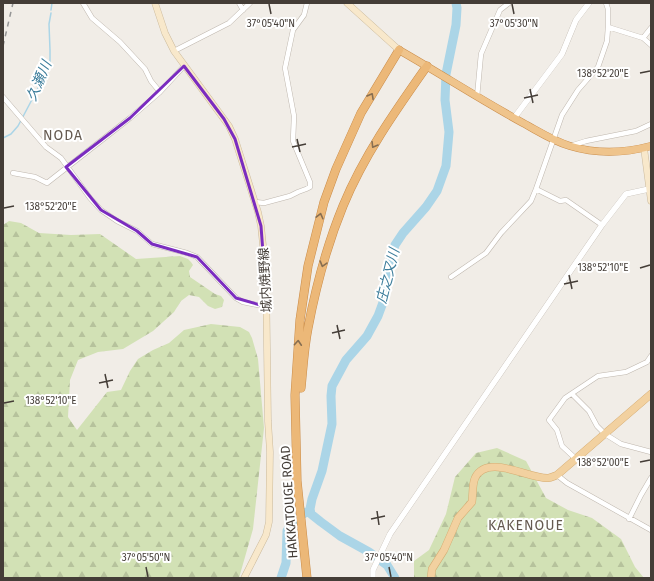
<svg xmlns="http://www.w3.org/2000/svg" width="654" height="581" viewBox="0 0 654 581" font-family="'Fira Sans','Noto Sans JP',sans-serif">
<defs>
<pattern id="forest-firs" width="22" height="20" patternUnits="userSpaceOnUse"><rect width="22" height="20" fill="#d2e1b5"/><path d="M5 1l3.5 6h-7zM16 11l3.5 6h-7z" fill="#b6c29c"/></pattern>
</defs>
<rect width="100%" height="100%" fill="#f1ede7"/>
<path fill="url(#forest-firs)" d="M9 221 21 223 39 233 71 235 100 234 136 259 180 256 188 259 191 262 193 265 189 271 190 277 215 294 221 296 224 300 222 307 215 309 208 306 199 297 189 295 181 301 174 312 153 331 123 349 98 352 78 360 70 380 68 417 77 430 107 392 121 390 130 371 138 359 153 350 169 343 184 330 211 324 240 327 249 332 252 338 258 359 264 428 253 529 239 578H3V225Z
M497 448 526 461 546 498 568 510 592 518 621 539 635 567 644 578H414V561L429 550 446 514 455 477 476 453Z"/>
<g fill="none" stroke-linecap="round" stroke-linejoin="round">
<path stroke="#abd5e7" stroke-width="1.5" d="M51 10 52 3
M3 138 11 134 18 126 45 75 50 63V50L49 24 51 13"/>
<path stroke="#abd5e7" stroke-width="9" d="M281 578 286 563 287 531 292 522 306 512
M395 578 387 565 369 552 340 536 321 522 311 514 310 509 312 499 322 471 332 424 331 396 332 386 346 360 367 336 378 316 385 297 388 268 395 245 403 233 426 207 437 191 446 166 449 132 445 100 446 74 456 25 457 8 456 3"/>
<g stroke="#bfb7ae" stroke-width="5.5">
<path id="minor" d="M83 3 92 18 120 42 145 69 151 81 160 92
M239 3 243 10
M608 27 643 38 651 45
M643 38 651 28
M174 51 229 23 250 3
M3 97 46 147 61 158 90 198 101 210 117 221 137 231 152 244 187 253 197 257 236 298 243 302 267 307
M477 97 481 54 500 10 509 3
M570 146 586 141 636 131 651 124
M13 173 35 177 47 183 130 118 160 92 184 66
M536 189 560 201 566 200 602 225
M255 202 264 203 290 196 298 192 306 189 310 187V182L293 141 294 116 285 68 293 30 304 15 307 3
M451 277 486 253 501 233 531 201 536 189 562 115 578 90 598 67 607 41 608 27V9L606 3
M572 394 589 411 597 426 605 434 621 444 651 452
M576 459 562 446 557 430 549 420 565 398 598 376 626 372 647 362 651 356
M557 475 567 483 651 530
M629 519 641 495 651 478"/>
</g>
<g stroke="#bfb7ae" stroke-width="6">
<path id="tertiary" d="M514 118 562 54 576 20 589 3
M373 578V570L390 534 602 225 626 194 649 189"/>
</g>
<g stroke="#cbba9c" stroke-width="7">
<path id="secondary" d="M155 3 165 33 174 51 229 126 235 139 258 212 261 226 266 274 268 421 270 452 269 522 266 535 244 578
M347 3 399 50
M644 148 651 201"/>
</g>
<g stroke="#d5ac72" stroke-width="8">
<path id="primary" d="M431 578 432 569 444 550 458 518 472 502C473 495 472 485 475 478 487 453 529 479 548 478 551 478 554 476 557 475L651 394"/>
</g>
<g stroke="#ca8c49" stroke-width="8">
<path id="trunk" d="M399 50C441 74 481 100 523 123 538 131 553 141 570 146 596 154 625 153 651 146"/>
</g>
<g stroke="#ca8c49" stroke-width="9">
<path id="motorway" d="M301 388C303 368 304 348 308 328 316 286 327 245 343 206 364 155 396 110 427 66
M307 578 297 481 295 395 300 320 308 266 324 202 336 169 361 113 399 50"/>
</g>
<use href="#minor" stroke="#fff" stroke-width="4.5"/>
<use href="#tertiary" stroke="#fff" stroke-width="5.5"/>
<use href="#secondary" stroke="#f8e8cb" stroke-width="6"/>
<use href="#primary" stroke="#f2d1a0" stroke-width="7"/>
<use href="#trunk" stroke="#efc48c" stroke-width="7"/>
<use href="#motorway" stroke="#ecb878" stroke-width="8"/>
<path stroke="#959595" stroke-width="1.5" stroke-dasharray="5 5" stroke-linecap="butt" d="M3 46 13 3"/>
</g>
<defs><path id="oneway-chevron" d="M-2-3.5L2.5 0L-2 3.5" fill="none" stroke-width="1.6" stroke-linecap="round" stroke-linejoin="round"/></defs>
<g stroke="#876e51">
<use href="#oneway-chevron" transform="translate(371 96) rotate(-61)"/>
<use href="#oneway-chevron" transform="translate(374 145) rotate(121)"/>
<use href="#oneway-chevron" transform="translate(320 216) rotate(-76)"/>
<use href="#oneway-chevron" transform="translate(323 264) rotate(106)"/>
<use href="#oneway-chevron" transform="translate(298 343) rotate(-86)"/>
</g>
<path fill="none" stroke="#7b2cbf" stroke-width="3" stroke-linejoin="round" d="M184 66 224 119 235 139 261 226 267 307 236 298 197 257 152 244 137 231 101 210 66 167 130 118Z"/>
<path fill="none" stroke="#443d37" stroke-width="1.5" d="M269 4 271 14M512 4 514 14M640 73 650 71M530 89 533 103M524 98 538 95M297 139 300 152M292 147 306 144M4 208 14 206M640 268 650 265M569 275 572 289M564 284 578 281M337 325 340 339M332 333 345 330M105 374 108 388M99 383 113 380M4 403 14 401M640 462 650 460M377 511 379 525M371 519 385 516M146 567 148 577M389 567 391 577"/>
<g text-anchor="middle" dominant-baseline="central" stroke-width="4" stroke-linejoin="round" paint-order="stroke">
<g font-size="13" fill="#443d37" stroke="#fff">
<text transform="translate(265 280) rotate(-93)">城内焼野線</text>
<text transform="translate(289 502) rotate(-94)">HAKKATOUGE ROAD</text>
</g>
<g font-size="14" font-style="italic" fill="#3c7d9b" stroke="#fff">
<text transform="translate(39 81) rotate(-67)">久瀬川</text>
<text transform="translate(388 276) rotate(-76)">庄之又川</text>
</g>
<g font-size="14" letter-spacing="1" fill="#655a50" stroke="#fff">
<text x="63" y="135">NODA</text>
<text x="526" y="525">KAKENOUE</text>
</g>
</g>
<g font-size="10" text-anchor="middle" fill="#443d37" stroke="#fff" stroke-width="4" stroke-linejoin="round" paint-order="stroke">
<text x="271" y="27">37°05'40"N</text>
<text x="514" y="27">37°05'30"N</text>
<text x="603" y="77">138°52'20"E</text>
<text x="51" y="210">138°52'20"E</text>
<text x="603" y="271">138°52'10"E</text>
<text x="51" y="404">138°52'10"E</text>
<text x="603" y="466">138°52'00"E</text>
<text x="146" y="561">37°05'50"N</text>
<text x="389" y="561">37°05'40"N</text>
</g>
<rect width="654" height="581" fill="none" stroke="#443d37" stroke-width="8"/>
</svg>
